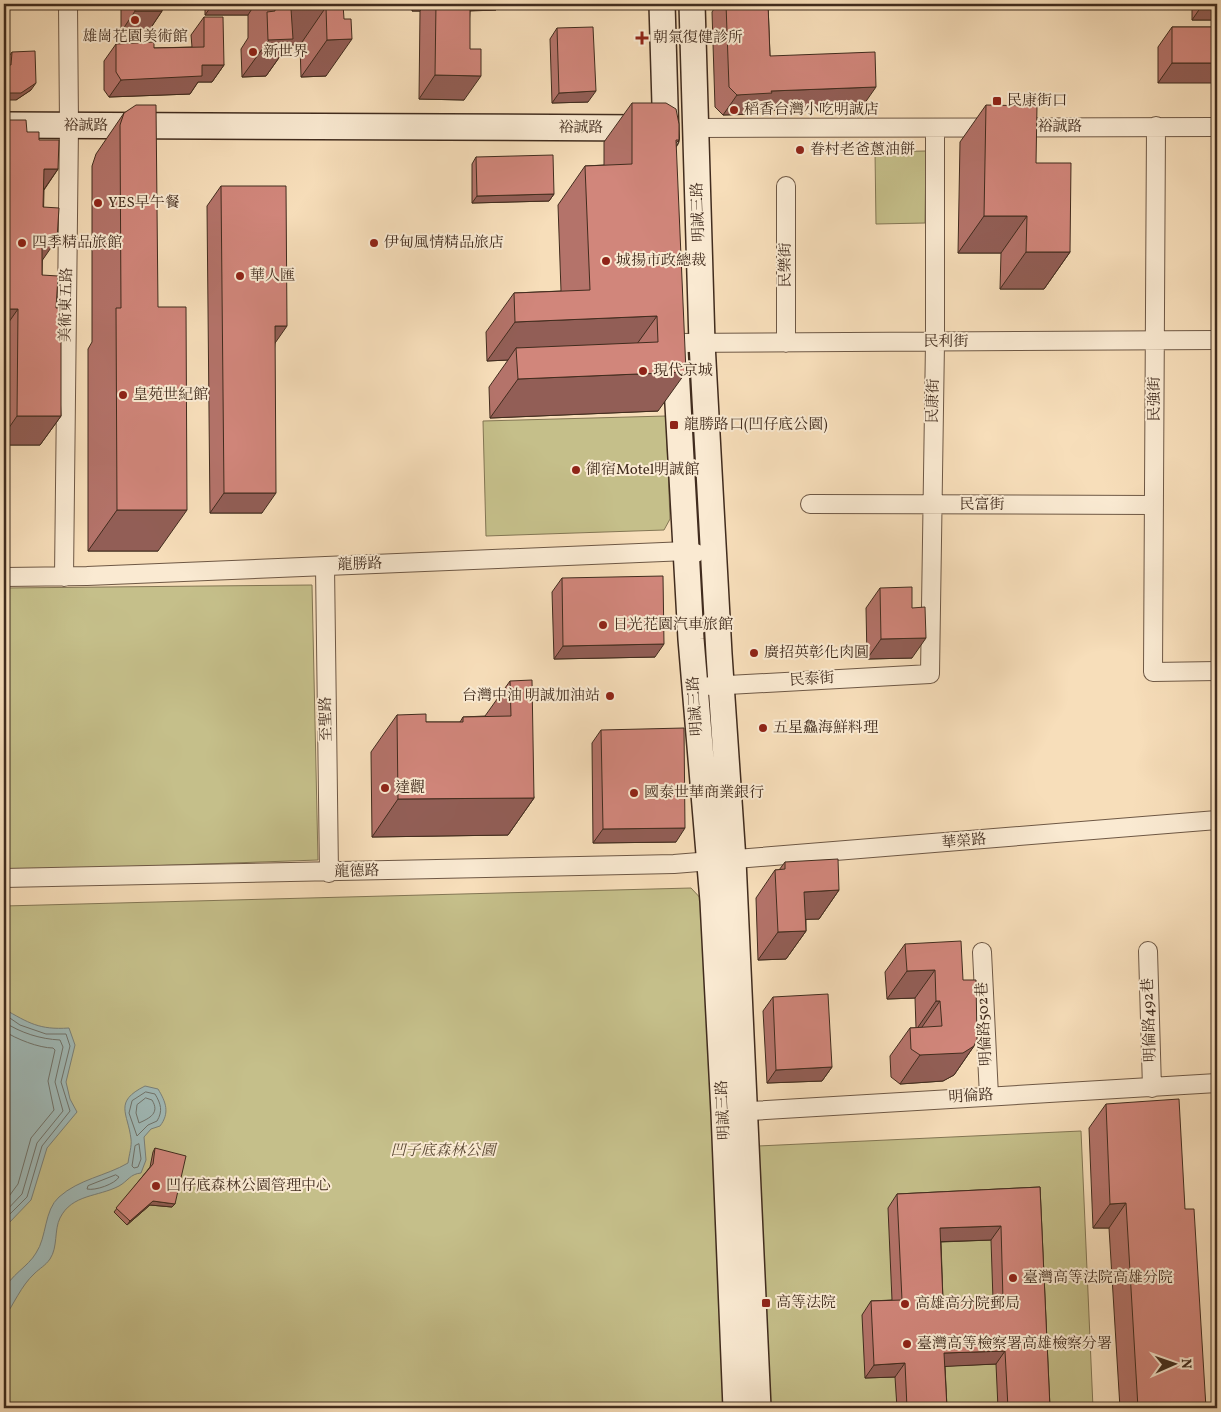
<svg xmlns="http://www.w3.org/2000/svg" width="1221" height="1412" viewBox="0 0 1221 1412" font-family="Vollkorn,'Noto Serif TC',serif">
<rect width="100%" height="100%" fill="#f7deba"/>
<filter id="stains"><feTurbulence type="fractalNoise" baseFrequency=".004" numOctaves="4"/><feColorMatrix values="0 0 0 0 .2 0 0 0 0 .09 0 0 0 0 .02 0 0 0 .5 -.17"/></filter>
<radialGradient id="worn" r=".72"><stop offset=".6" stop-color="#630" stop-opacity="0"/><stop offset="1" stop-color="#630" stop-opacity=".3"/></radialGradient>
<path fill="#c5bf8a" stroke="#837654" d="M926 151 925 223 876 224 875 152Z
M666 416 670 519 664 530 486 536 483 421Z
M312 585 318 860 4 871V588Z
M691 888 705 903 723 1408H4V906Z
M1081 1131 1093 1408H770L758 1146Z"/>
<path fill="#a0bab8" stroke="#7a817a" d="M4 1009C29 1023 39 1030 69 1028L75 1045 66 1082 70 1099 77 1112 47 1148 31 1200 8 1224 4 1225Z
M145 1086 158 1089C166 1102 170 1113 160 1126L151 1129 144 1137 146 1160 141 1173C130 1174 128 1181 119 1186 98 1197 72 1194 60 1218 54 1230 58 1247 50 1259 45 1266 40 1268 34 1274 21 1286 14 1304 4 1318 4 1311 1 1298 4 1291 10 1275 28 1267 36 1253 47 1237 44 1210 59 1197 79 1179 106 1176 128 1163 129 1155 132 1146 131 1139 128 1113 113 1102 145 1086Z"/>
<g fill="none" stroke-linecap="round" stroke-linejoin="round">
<path stroke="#70736b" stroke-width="1" d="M4 1014 20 1025 46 1034H66L70 1046 61 1082 70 1111 42 1146 27 1197 4 1220
M4 1022C21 1033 40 1039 60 1040L63 1047 55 1082 63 1111 37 1143 22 1194 4 1213
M4 1031C16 1039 39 1048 53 1048L55 1050 48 1081 54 1110 31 1138 18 1184 4 1203
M146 1092 155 1094C161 1104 163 1111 157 1121L148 1125 137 1136 129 1113 132 1101Z
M146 1098 152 1100C160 1113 150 1118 139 1123L136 1113 137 1105Z
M139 1144 141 1159 138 1167 134 1168 132 1166 135 1146Z
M116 1175 119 1177C115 1184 95 1191 87 1189L88 1186Z"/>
<g stroke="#6e5845" stroke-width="20">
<path id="street" d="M1156 126 1153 672 1217 671
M696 128 1217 127
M674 343 1217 340
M786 343V186
M810 504 1154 505
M325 566 329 873
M4 577 87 576 687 551 696 553
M64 577 69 126 68 4
M710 686 930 674 935 342V128
M4 878 674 864 1217 820
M1148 951 1152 1088
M982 952 989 1096
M734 1112 1217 1083"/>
</g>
<g stroke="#412c1e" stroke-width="28">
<path id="secondary" d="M662 4 666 138
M692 4 702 343 719 654 733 860 758 1408
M4 125 646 128
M675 350 691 639 713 901 724 1112 736 1408"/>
</g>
<use href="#street" stroke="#faead2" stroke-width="18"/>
<use href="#secondary" stroke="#faead2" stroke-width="25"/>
</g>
<path fill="#b4736a" stroke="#412c1e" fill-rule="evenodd" d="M121 4H176L174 8H162V11L148 32H121Z
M205 4H343L326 76 301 77 300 45H288L266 76 242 77 241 49 248 38V15H205Z
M412 4H501L496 10 470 11 464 100 419 99 420 11H412Z
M717 4H768L770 56 862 107 760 111 758 114 723 115 715 107 712 12Z
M1192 4H1217V20H1192Z
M204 17 224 65 212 82H198L190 94 109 97 104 90V61L116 44 154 48 192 47 191 35Z
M1172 27H1217L1158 83V47Z
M557 28 588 102 552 103 550 39Z
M12 52 31 90 16 100 6 65 7 59Z
M632 103 679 140 676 143 658 411 490 418 489 387 508 360 487 361 486 332 514 293 561 291 558 205 585 166 604 165V142Z
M986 105 1036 163 1070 252 1044 289H1000L1001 253H958L960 142Z
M124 113 158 551H88V349L92 342V166L96 154Z
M4 120 27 132 39 140 58 169 44 190 42 275 56 308 61 416 40 445H4Z
M476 157 554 194 549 201 472 203V164Z
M221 186 275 342 262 513H210L207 206Z
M562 578 655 657 554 659 552 592Z
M880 588 912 658 867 659 866 608Z
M510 681 534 798 508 835 372 837 371 752 397 715 426 722H460L463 717 485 716Z
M601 730 676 842 593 843 592 743Z
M785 862 839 890 819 919H806V931L786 959 758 960 756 898 775 870H779Z
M905 944 963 980 974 1046 954 1075 943 1081 900 1084 891 1077 890 1056 910 1028H916L915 998 887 999 885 972Z
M773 997 832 1067 822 1081 767 1083 763 1011Z
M1106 1104 1185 1209 1206 1408H1120L1109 1228H1093L1089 1128Z
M155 1148 175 1204 172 1207 150 1205 127 1225 114 1212 150 1167 153 1152Z
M1040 1187 1050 1408H998L996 1364 945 1366 947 1408H897L895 1377 865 1378 862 1315 871 1301 892 1300 888 1208 897 1194ZM991 1240 993 1300 943 1301 941 1242Z"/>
<path fill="#925e56" stroke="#412c1e" d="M151 4H176L174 8H148Z
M213 4H255L248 15H205Z
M417 4H425L420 11H412Z
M458 4H501L496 10 454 11Z
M1203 4H1217V20H1192Z
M326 7 300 45H288L266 76 242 77 291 9Z
M135 11H162L148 32H121Z
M352 39 326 76 301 77 327 40Z
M1172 63H1217V83H1158Z
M202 65H224L212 82H198L190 94 109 97 121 80Z
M435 75 481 76 464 100 419 99Z
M36 83 31 90 16 100H4V93Z
M876 87 862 107 760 111 758 114 723 115 737 95 771 91Z
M596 91 588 102 552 103 559 93Z
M44 169H58L38 198Z
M554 194 549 201 472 203 477 196Z
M984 216H1027L1001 253H958Z
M42 238 57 239 37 268Z
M1026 252H1070L1044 289H1000Z
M4 309H18L4 329Z
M657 316 629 355 516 348 508 360 487 361 515 322Z
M275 326H287L273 346Z
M686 372 658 411 490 418 518 379Z
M17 416H61L40 445H4V435Z
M224 493H276L262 513H210Z
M117 510H187L158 551H88Z
M926 638 912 658 867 659 881 639Z
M664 644 655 657 554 659 563 646Z
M534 798 508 835 372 837 398 799Z
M685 828 676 842 593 843 603 829Z
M839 890 819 919 784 920 804 892Z
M806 931 786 959 758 960 778 932Z
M935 970 915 998 887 999 907 971Z
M936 1001H940L920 1030H916Z
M974 1046 954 1075 943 1081 900 1084 920 1055Z
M832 1067 822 1081 767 1083 776 1070Z
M153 1201 175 1204 172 1207 150 1205 127 1225 130 1221Z
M1126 1203 1109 1228H1093L1110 1204Z
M1001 1226 991 1240 931 1242 940 1228Z
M1005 1351 996 1364 934 1367 944 1353Z
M905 1363 895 1377 865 1378 874 1365Z"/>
<path fill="#d1867b" stroke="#412c1e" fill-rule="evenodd" d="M135 4H162V11H135Z
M275 4H343L344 19H351L352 39 327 40 326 7 291 9 293 39 268 40 267 12 275 11Z
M436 4H470V49H481V76L435 75Z
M726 4H768L770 56 875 52 876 87 771 91 772 93 737 95 729 87Z
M204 17H223L224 65H202V76L121 80 116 72V44L154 42V48L204 47Z
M593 27 596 91 559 93 557 28Z
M1172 27H1217V63H1172Z
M35 51 36 83 21 93H4V65H11L12 52Z
M632 103H666L676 109 679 124V140H676L686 372 518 379 516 348 658 342 657 316 515 322 514 293 590 290 585 166 632 164Z
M136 105H156L158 307H186L187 510H117L116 308H121L120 125 124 113Z
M986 105 1037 106 1036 163H1071L1070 252H1026L1027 216H984Z
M4 120H26L27 132H39V140H59L58 169H44L43 207 59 208 57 239 42 238V275L58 276 56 308H61V416H17L18 309H4Z
M553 155 554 194 477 196 476 157Z
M221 186H286L287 326H275L276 493H224Z
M663 576 664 644 563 646 562 578Z
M912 587V608L925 607 926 638 881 639 880 588Z
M532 680 534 798 398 799 397 715 426 714V722H463V717L511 716 510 681Z
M684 728 685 828 603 829 601 730Z
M838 859 839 890 804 892 806 931 778 932 775 870 785 869V862Z
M961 941 963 980H976L977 1039 974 1046 963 1053 920 1055 911 1049 910 1028 942 1026 940 1001H936L935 970 907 971 905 944Z
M828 994 832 1067 776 1070 773 997Z
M1179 1099 1185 1209H1194L1206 1408H1138L1126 1203 1110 1204 1106 1104Z
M155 1148 186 1156 175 1204 153 1201 130 1221 116 1208 153 1164Z
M1040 1187 1050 1408H1008L1005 1351 944 1353 947 1408H907L905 1363 874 1365 871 1301 902 1300 897 1194ZM1001 1226 1003 1300 943 1301 940 1228Z"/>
<g fill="#8f2418" stroke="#faead2" stroke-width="2">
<circle cx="135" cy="20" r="5"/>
<path d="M639.5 30.5h5v5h5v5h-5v5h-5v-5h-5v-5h5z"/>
<circle cx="253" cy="52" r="5"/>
<rect x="992" y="96" width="10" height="10" rx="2.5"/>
<circle cx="734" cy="110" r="5"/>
<circle cx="800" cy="150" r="5"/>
<circle cx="98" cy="203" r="5"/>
<circle cx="22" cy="243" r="5"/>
<circle cx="374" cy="243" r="5"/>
<circle cx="606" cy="261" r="5"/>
<circle cx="240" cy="276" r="5"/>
<circle cx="643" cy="371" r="5"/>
<circle cx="123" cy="395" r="5"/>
<rect x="669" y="420" width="10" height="10" rx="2.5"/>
<circle cx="576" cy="470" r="5"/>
<circle cx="603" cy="625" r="5"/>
<circle cx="754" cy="653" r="5"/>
<circle cx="610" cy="696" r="5"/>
<circle cx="763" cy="728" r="5"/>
<circle cx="385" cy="788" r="5"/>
<circle cx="634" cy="793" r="5"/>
<circle cx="156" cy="1186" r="5"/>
<circle cx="1013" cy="1278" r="5"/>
<rect x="761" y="1298" width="10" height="10" rx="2.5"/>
<circle cx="905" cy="1304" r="5"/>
<circle cx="907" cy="1344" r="5"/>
</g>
<g text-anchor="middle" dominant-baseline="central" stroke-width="4" stroke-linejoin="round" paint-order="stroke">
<g font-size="15" fill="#412c1e" stroke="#faead2" text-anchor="start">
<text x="135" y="37" text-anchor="middle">雄崗花園美術館</text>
<text x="653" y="38">朝氣復健診所</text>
<text x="263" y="52">新世界</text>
<text x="1007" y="101">民康街口</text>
<text x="744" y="110">稻香台灣小吃明誠店</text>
<text x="810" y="150">眷村老爸蔥油餅</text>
<text x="108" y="203">YES早午餐</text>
<text x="32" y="243">四季精品旅館</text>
<text x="384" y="243">伊甸風情精品旅店</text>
<text x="616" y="261">城揚市政總裁</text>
<text x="250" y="276">華人匯</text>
<text x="653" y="371">現代京城</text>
<text x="133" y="395">皇苑世紀館</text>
<text x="684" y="425">龍勝路口(凹仔底公園)</text>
<text x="586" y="470">御宿Motel明誠館</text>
<text x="613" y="625">日光花園汽車旅館</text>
<text x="764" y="653">廣招英彰化肉圓</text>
<text x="600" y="696" text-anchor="end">台灣中油 明誠加油站</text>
<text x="773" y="728">五星鱻海鮮料理</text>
<text x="395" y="788">達觀</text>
<text x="644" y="793">國泰世華商業銀行</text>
<text x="166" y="1186">凹仔底森林公園管理中心</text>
<text x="1023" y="1278">臺灣高等法院高雄分院</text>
<text x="776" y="1303">高等法院</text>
<text x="915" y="1304">高雄高分院郵局</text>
<text x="917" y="1344">臺灣高等檢察署高雄檢察分署</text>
</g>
<g font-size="15" fill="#412c1e" stroke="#faead2">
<text x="86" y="126">裕誠路</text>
<text x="1060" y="127">裕誠路</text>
<text x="581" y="128">裕誠路</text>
<text transform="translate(699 212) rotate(-92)">明誠三路</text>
<text transform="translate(786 265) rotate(-90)">民樂街</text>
<text transform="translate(67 305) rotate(-89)">美術東五路</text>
<text x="946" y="342">民利街</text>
<text transform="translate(1155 399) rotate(-90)">民強街</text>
<text transform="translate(934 401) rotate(-89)">民康街</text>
<text x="982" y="505">民富街</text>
<text transform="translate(360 565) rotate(-2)">龍勝路</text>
<text transform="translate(812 680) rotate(-4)">民泰街</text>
<text transform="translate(696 706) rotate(-94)">明誠三路</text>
<text transform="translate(327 719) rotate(-91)">至聖路</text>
<text transform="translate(964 842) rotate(-5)">華榮路</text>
<text transform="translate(357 872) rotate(-1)">龍德路</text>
<text transform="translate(1150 1020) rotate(-92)">明倫路492巷</text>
<text transform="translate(985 1024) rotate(-93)">明倫路502巷</text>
<text transform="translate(971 1097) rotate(-4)">明倫路</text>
<text transform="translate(724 1110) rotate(-93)">明誠三路</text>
</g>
<g font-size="15" font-style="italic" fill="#5b4934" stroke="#faead2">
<text x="443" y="1151">凹子底森林公園</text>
</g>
</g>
<rect width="1221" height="1412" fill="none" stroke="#f7deba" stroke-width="20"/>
<rect x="5" y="5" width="1211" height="1402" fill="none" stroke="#412c1e" stroke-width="2.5"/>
<rect x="10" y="10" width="1201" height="1392" fill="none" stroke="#412c1e"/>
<g transform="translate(1174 1364) rotate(88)" stroke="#faead2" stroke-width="4" paint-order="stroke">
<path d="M0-4L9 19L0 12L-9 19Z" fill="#412c1e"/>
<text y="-8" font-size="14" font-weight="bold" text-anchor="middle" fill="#412c1e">N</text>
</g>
<rect width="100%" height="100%" filter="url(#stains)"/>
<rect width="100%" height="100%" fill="url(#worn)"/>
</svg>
